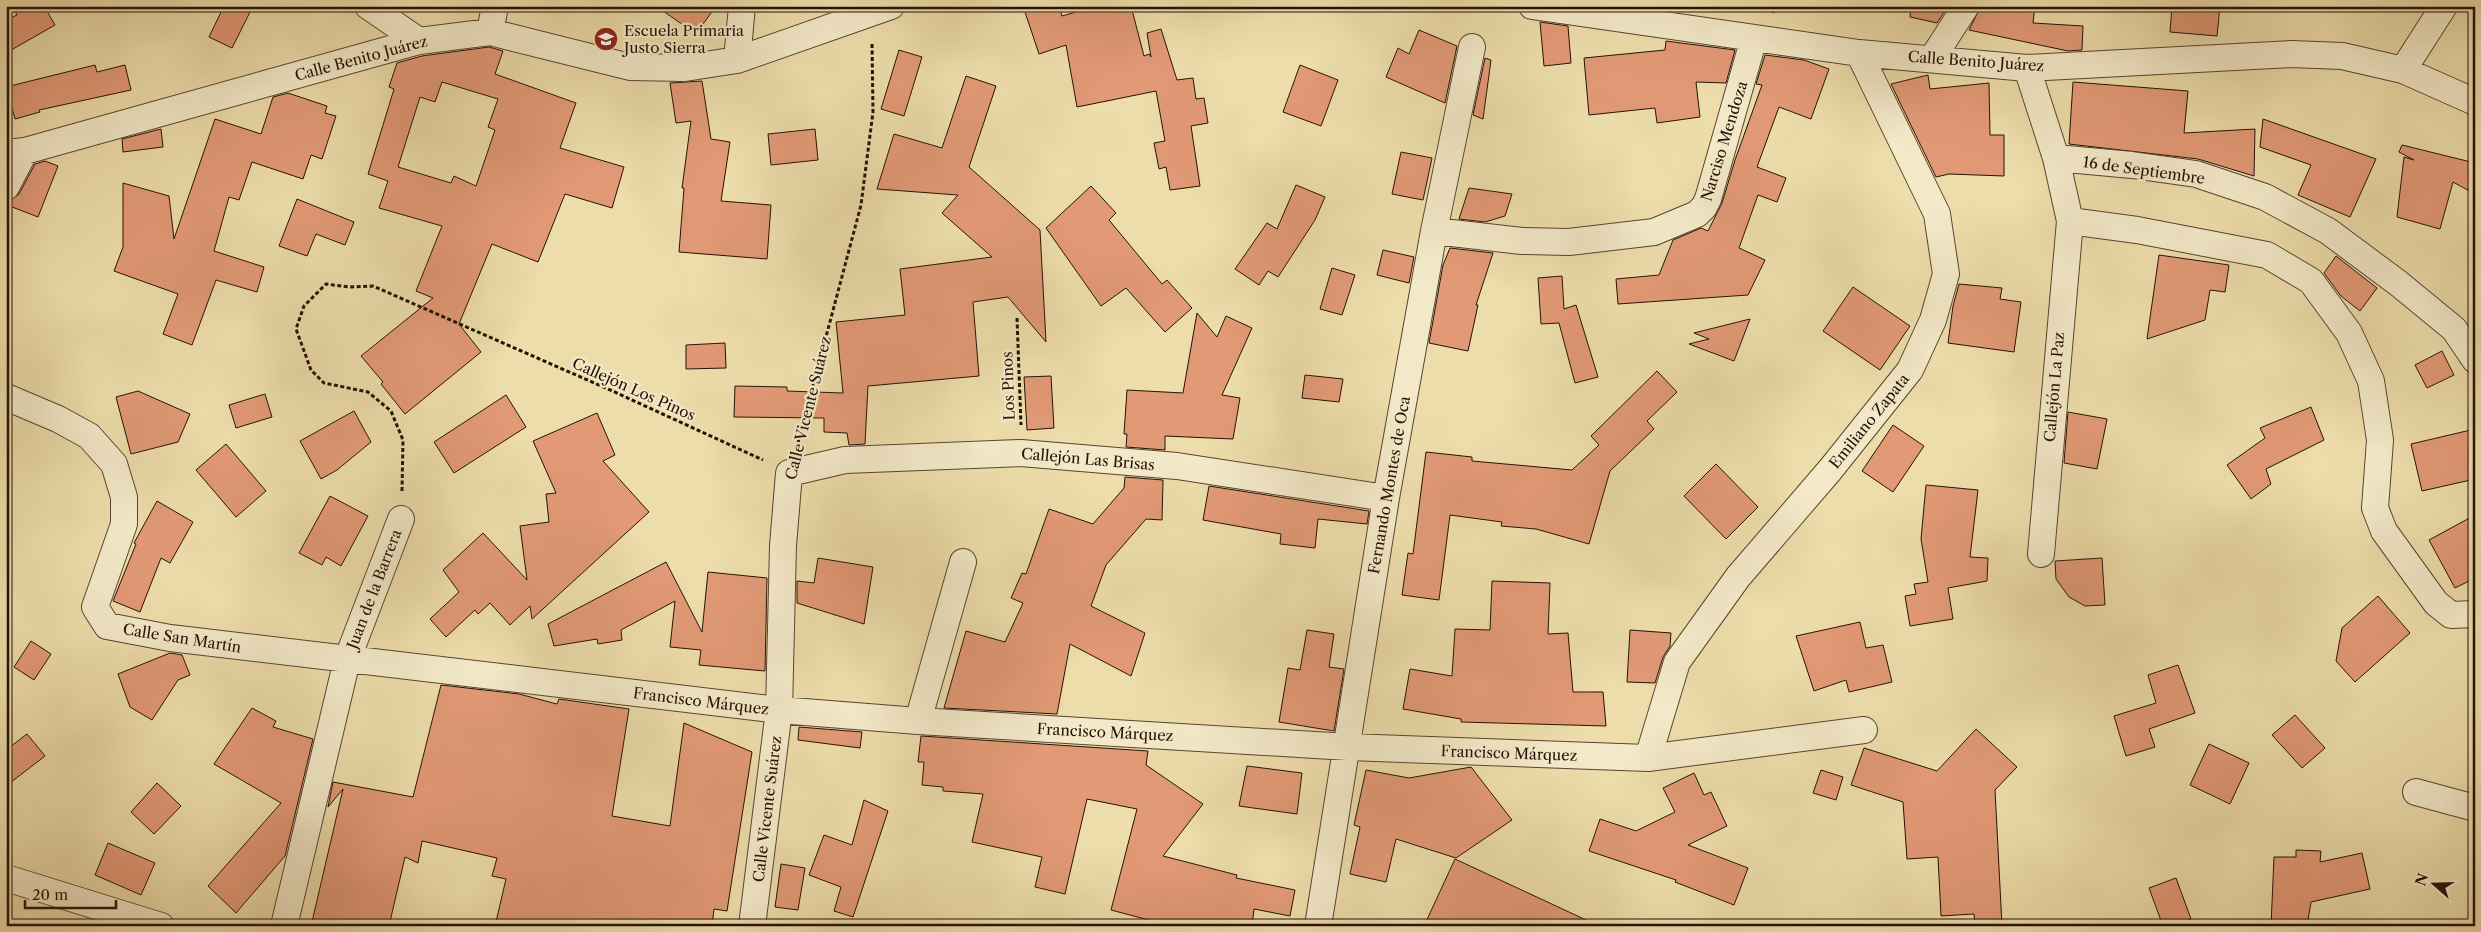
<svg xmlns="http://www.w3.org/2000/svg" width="2481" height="932" viewBox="0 0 2481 932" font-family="'Libre Caslon Text',serif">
<rect width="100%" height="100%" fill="#edddaa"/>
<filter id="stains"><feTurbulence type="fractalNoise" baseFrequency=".004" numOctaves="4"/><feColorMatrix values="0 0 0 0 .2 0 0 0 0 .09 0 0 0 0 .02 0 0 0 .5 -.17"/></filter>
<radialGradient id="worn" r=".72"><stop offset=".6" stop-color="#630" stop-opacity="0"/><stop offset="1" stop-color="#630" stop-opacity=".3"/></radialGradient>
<path fill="#e29976" stroke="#251206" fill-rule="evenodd" d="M12 6H44L55 25 6 53V20L17 15Z
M224 6H253L232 48 209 37Z
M656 6H716L696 34Z
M1023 6H1059L1062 16 1097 6H1131L1144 56 1149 54 1151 57 1147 33 1161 29 1177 80 1193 78 1196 99 1204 98 1208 123 1191 126 1200 186 1170 190 1166 167 1159 169 1154 143 1165 141 1156 91 1077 107 1066 45 1039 54Z
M1911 6H1948L1937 23 1910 17Z
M1981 6H2035L2033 23 2083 26 2082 50 2068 51 1969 30Z
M2172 6H2220L2217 36 2170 32Z
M1540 22 1568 26 1571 63 1544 66Z
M1419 30 1457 46 1445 103 1386 77 1398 48 1409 54Z
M1666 41 1735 50 1726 83 1696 82 1700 117 1657 123 1655 108 1589 115 1584 58 1665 50Z
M489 47 503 51 495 74 576 103 560 148 624 167 612 208 565 194 538 262 492 244 459 324 481 352 405 414 381 384 383 382 361 356 433 298 416 291 442 226 379 208 388 181 368 174 394 89 389 87 397 63 422 56ZM442 82 498 99 488 127 495 130 476 186 454 176 451 183 398 167 420 97 435 102Z
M899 50 922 57 904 116 881 109Z
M1765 55 1804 60 1829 69 1811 119 1779 107 1757 167 1786 178 1777 202 1758 195 1739 248 1765 260 1748 295 1618 304 1616 279 1659 275 1673 240 1701 228 1708 231 1722 203 1735 160 1762 85 1756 84Z
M1485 58 1491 60 1483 119 1473 115Z
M95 65 97 72 125 65 131 90 39 110 40 112 15 119 6 87Z
M1300 65 1338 80 1321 126 1283 112Z
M1928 75 1930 89 1989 83 1990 135H2004V176L1949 174 1936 177 1891 84Z
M966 76 996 86 969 167 1040 230 1046 342 1008 297 973 302 979 376 868 386 865 444 849 445 847 433 824 432V418L734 417 735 386 787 387V391L843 393 836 322 905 315 900 269 992 257 942 213 958 195 877 189 894 134 942 148Z
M702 81 711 139 730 142 721 201 771 205 767 259 679 252 684 188H682L691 121 676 123 670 83Z
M2073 82 2188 91 2184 133 2255 129 2254 176 2198 159 2069 144Z
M288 93 327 106 325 113 336 116 322 159 311 155 303 179 252 162 239 200 229 197 214 251 264 267 257 292 216 280 192 345 163 334 178 294 114 271 123 247V183L169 196 174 239 215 119 261 134 273 97Z
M2263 119 2376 159 2350 217 2298 195 2311 165 2260 147Z
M161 129 163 147 123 152 122 139Z
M815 129 818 160 771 165 768 134Z
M2402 145 2475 163V194L2453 182 2440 229 2397 217 2404 157 2414 160 2399 152Z
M1401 152 1432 158 1423 200 1392 194Z
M45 161 58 166 38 217 7 205 8 202 19 194 35 164Z
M1296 185 1325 197 1315 220 1278 277 1268 271 1259 285 1235 269 1267 223 1277 229Z
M1091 186 1116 213 1109 220 1162 284 1167 280 1192 308 1165 332 1126 288 1101 306 1046 228Z
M1469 188 1512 194 1505 216 1485 222 1459 219Z
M297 199 354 222 345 245 316 234 307 256 279 246Z
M1450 248 1493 253 1476 305H1478L1468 351 1429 343 1443 265Z
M1383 250 1414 257 1409 283 1377 275Z
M2159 255 2229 265 2225 292 2210 290 2205 320 2147 339Z
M2336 256 2377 288 2360 311 2341 296 2324 273Z
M1332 268 1355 275 1342 315 1320 309Z
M1562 276 1564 309 1576 305 1598 377 1575 383 1559 323 1541 324 1538 278Z
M1959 284 2002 288 2000 299 2021 302 2014 352 1948 343 1953 306Z
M1853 287 1910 326 1880 370 1823 331Z
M1197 313 1217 337 1226 316 1252 328 1222 395 1240 398 1233 439 1165 436V450L1126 447 1127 434H1124L1127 390 1183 393Z
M1750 319 1734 361 1689 344 1709 339 1694 333Z
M725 343 726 368 686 369V345Z
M2442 351 2454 375 2427 388 2415 365Z
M1657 371 1677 392 1647 421 1654 429 1610 471 1589 544 1536 529 1501 526 1502 522 1450 515 1439 600 1402 595 1408 553 1413 554 1426 452 1472 457V461L1572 470 1599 445 1591 436Z
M1305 375 1343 379 1339 402 1302 398Z
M1051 376 1054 428 1027 430 1024 377Z
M138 391 190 414 178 442 131 454 116 397Z
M265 394 272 417 236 428 229 405Z
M506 395 526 427 454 473 434 442Z
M2311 407 2324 440 2266 469 2271 484 2251 499 2227 465 2265 438 2260 428Z
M354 411 371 442 337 470 321 479 300 441Z
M2068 412 2107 419 2097 469 2064 463Z
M597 413 615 455 603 461 649 512 532 619 530 606 510 625 490 603 478 614 475 610 446 637 430 619 459 592 443 570 483 533 527 580 520 526 549 522 546 494 556 493 533 441Z
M1893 425 1924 446 1893 492 1862 471Z
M2475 429V479L2422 491 2411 444Z
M226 444 266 491 236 517 196 470Z
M1716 464 1758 507 1726 539 1684 496Z
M1125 477 1163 480 1162 520 1146 519 1106 565 1091 606 1145 633 1131 676 1070 644 1057 714 944 708 966 631 1005 642 1023 603 1011 598 1022 573 1026 574 1049 509 1093 524 1124 488Z
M1926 485 1978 490 1970 557 1988 558 1987 581 1948 588 1953 619 1910 626 1905 596 1916 594 1914 584 1928 582 1921 539Z
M1209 486 1369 511 1367 524 1318 519 1315 548 1280 544 1281 534 1203 520Z
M330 496 368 516 341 566 326 557 322 565 299 553Z
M157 501 193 522 170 563 161 558 140 612 113 601 136 544 134 543Z
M2475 515V578L2455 588 2429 540Z
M818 558 873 567 864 624 797 603V581L814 583Z
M2102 558 2105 605 2085 606 2069 597 2056 579 2055 561Z
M666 562 702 632 708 572 767 578 765 671 699 665 701 650 670 647 675 601 621 630 622 640 598 644 597 639 554 646 548 624Z
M1492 581 1550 583 1548 634 1568 633 1573 692H1603L1606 726 1461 722V719L1403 709 1410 669 1452 676 1455 629 1490 630Z
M2378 596 2410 633 2355 682 2336 661 2342 628Z
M1860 622 1866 648 1883 645 1892 682 1849 692 1846 680 1814 691 1796 636Z
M1307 630 1334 634 1329 667 1344 669 1334 731 1279 722 1288 668 1300 670Z
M1630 630 1671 633 1670 646 1663 657 1655 683 1627 682Z
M31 641 51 654 34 680 14 667Z
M170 653 182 655 190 675 178 680 152 720 130 707 118 674Z
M2178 665 2195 713 2149 729 2155 747 2126 756 2114 716 2156 703 2148 675Z
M441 685 519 694 557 704 559 699 629 709 612 816 670 826 684 723 752 752 727 911 714 909 712 926H495L506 879 492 876 497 858 422 841 418 863 405 857 389 926H311L343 789 328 807 333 782 413 797Z
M252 708 276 721 273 727 313 739 285 856 236 913 208 886 281 803 214 764Z
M2295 715 2325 748 2302 768 2272 735Z
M799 727 862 732 860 748 798 740Z
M1976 729 2017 767 1995 790 2002 926H1975L1974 914 1941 916 1938 857 1907 859 1903 802 1851 785 1864 748 1937 771Z
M27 734 45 756 6 786V750Z
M921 736 1148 751 1146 765 1203 804 1163 856 1237 875 1236 878 1295 890 1290 916 1254 909 1252 926H1160V923L1111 910 1137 809 1087 799 1065 894 1035 887 1042 857 972 842 983 794 943 791V787L922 785 924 762H918Z
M2209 744 2249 763 2230 804 2190 785Z
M1247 766 1302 773 1297 814 1239 806Z
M1471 767 1512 820 1456 858 1396 839 1386 882 1350 874 1360 827 1354 825 1366 770 1409 778Z
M1821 770 1843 777 1836 800 1813 793Z
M1694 773 1704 795 1711 792 1727 826 1688 845 1748 868 1734 905 1675 882 1676 880 1589 851 1600 819 1636 831 1675 812 1663 788Z
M157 783 181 806 154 834 131 812Z
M864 800 888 811 853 917 834 911 841 887 809 875 824 835 852 845Z
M108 843 155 863 141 895 95 875Z
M2296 850 2321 851 2320 862 2362 853 2370 889 2311 902 2307 926H2271L2274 857H2296Z
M1455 859 1599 926H1424Z
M781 864 805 868 798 910 775 907Z
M2176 878 2191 919 2173 926H2163L2149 888Z"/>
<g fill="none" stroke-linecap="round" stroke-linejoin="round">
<g stroke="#57452f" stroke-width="28">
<path id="street" d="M368 6 419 41
M1532 6 1859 53 2027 68 2291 54 2342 56 2403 70 2475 102
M490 32 495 6
M1932 59 1966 6
M737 60 742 6
M2027 68 2056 158 2132 165 2196 174 2265 197 2328 231 2398 283 2454 329 2475 360
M2403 70 2444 6
M6 153 25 151 419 41 490 32 630 67 685 68 737 60 891 6
M2056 158 2070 221 2137 230 2267 255 2311 281 2349 333 2371 381 2380 440 2375 508 2384 531 2436 603 2451 615 2475 614
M6 187 25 151
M1434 231 1522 241 1569 242 1654 232 1697 214 1704 207 1708 199 1754 38
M6 397 58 419 89 436 114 464 124 497V524L95 607 107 626 170 638 779 710 918 721 1348 747 1648 758 1864 730
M2041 554 2070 221
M918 721 963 562
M1648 758 1677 662 1738 577 1830 470 1910 370 1933 320 1946 274 1937 214 1859 53
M2416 792 2475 808
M6 878 161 926
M284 926 347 660 401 519
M752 926 779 710 783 546 789 473 845 460 1021 453 1177 466 1386 498
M1318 926 1386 498 1434 231 1472 47"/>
</g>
<path stroke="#251206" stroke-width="3" stroke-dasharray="4 2.5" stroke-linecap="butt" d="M1773 13 1774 6
M1017 318 1021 425
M798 442 861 205 873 112 872 42
M402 491 403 440 391 411 368 392 324 383 311 370 296 329 304 306 326 284 349 287 373 286 608 389 763 460"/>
<use href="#street" stroke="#f3e9c8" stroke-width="26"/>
</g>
<defs>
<g id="school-disc" transform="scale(1.25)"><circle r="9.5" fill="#8f2418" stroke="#f3e9c8"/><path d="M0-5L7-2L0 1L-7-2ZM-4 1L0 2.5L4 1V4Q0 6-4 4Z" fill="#fff"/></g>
</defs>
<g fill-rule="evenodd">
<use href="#school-disc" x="606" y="39"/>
</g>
<g text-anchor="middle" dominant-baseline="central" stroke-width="4.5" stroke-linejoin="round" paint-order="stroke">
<g font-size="15" fill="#251206" stroke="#f3e9c8" text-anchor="start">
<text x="624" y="30">Escuela Primaria<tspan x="624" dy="17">Justo Sierra</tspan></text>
</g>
<g font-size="15" fill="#251206" stroke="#f3e9c8">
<text transform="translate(361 58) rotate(-15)">Calle Benito Juárez</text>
<text transform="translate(1976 61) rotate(4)">Calle Benito Juárez</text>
<text transform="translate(1724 141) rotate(-73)">Narciso Mendoza</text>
<text transform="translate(2144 170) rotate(8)">16 de Septiembre</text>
<text transform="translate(1008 386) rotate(-92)">Los Pinos</text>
<text transform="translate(2054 387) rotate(-85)">Callejón La Paz</text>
<text transform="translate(634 389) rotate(24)">Callejón Los Pinos</text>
<text transform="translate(808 408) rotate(-76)">Calle Vicente Suárez</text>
<text transform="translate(1869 421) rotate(-51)">Emiliano Zapata</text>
<text transform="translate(1088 459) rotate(5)">Callejón Las Brisas</text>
<text transform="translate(1389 485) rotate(-80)">Fernando Montes de Oca</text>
<text transform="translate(374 589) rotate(-69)">Juan de la Barrera</text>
<text transform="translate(182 638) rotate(9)">Calle San Martín</text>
<text transform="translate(701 701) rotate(7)">Francisco Márquez</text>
<text transform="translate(1105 732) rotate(3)">Francisco Márquez</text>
<text transform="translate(1509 753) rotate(2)">Francisco Márquez</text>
<text transform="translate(767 809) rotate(-83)">Calle Vicente Suárez</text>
</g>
</g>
<rect width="2481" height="932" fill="none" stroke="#edddaa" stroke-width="25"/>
<rect x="8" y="8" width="2466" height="917" fill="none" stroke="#251206" stroke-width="2.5"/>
<rect x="12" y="12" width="2456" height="907" fill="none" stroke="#251206"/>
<g transform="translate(2434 884) rotate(290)" stroke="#f3e9c8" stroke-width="4" paint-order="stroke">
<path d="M0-4L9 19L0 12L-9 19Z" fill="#251206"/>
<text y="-8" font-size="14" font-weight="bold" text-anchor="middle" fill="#251206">N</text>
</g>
<path d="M25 900v8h91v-8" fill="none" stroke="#251206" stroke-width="2.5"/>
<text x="32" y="900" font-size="15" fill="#251206" stroke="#f3e9c8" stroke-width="4" paint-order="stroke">20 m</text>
<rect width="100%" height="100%" filter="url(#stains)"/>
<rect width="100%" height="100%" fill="url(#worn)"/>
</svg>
